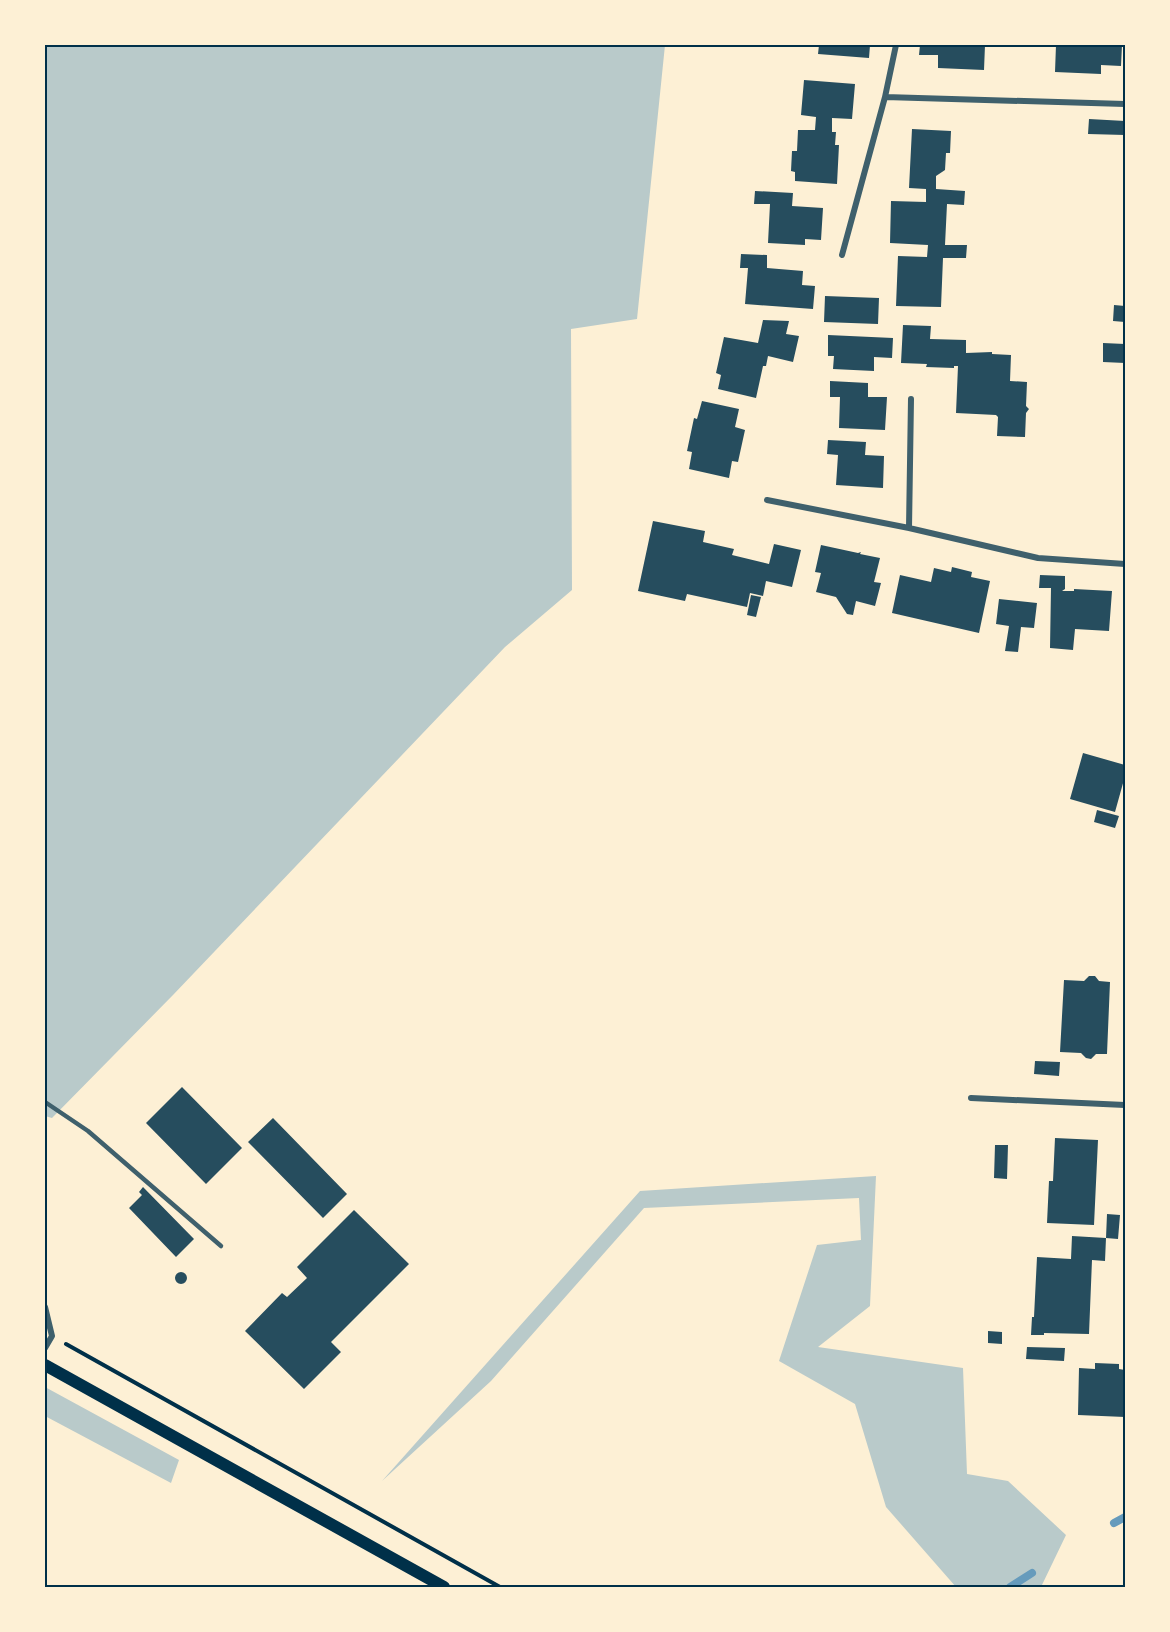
<svg xmlns="http://www.w3.org/2000/svg" width="1170" height="1632" viewBox="0 0 1170 1632" font-family="Mulish,sans-serif">
<rect width="100%" height="100%" fill="#fdf0d5"/>
<path fill="#b9caca" d="M45 45H665L637 319 571 329 572 590 505 647 173 995 52 1118 45 1116Z
M876 1176 870 1306 818 1347 963 1368 967 1474 1008 1481 1066 1535 1041 1587H956L886 1507 855 1404 779 1361 817 1245 861 1240 859 1198 644 1208 491 1381 382 1481 640 1191Z
M45 1387 179 1460 171 1483 45 1416Z"/>
<g fill="none" stroke-linecap="round" stroke-linejoin="round">
<path stroke="#669bbc" stroke-width="8" d="M1114 1523 1125 1517
M1010 1587 1032 1573"/>
</g>
<path fill="#264d5e" d="M819 45H870L869 58 818 54Z
M920 45H985L984 70 938 68V55H919Z
M1056 45H1122L1121 66 1101 65V74L1055 72Z
M804 80 855 84 852 119 832 118V132H836L835 145H839L837 184 795 181V172L791 171 792 151H797L798 130H815L816 117 801 115Z
M1089 119 1125 121V135L1088 134Z
M912 129 951 131 950 153H946L945 170 936 176V189L965 191 964 205 947 204 945 245H967L966 258H943L941 307 896 306 898 256 927 257 928 245 890 243 891 201 926 202V189L909 188Z
M755 191 793 193 792 206 823 208 821 240 805 239V245L768 243 770 204H754Z
M741 254 767 255V268L803 271 802 285 815 286 813 309 745 304 748 268H740Z
M825 296 879 298 878 324 824 322Z
M1114 305 1125 306V322L1113 321Z
M763 320 789 321 786 334 799 336 793 362 768 356 766 366H763L756 398 718 389 721 375 716 373 724 337 758 343Z
M903 325 931 326 930 339 966 340V353L992 352V354L1011 355 1010 381 1027 382 1026 406 1029 409 1026 413 1025 437 997 436 998 417 996 415 956 413 958 366H954V368L926 367 927 364 901 363Z
M828 335 893 338 892 358 874 357V371L833 369 834 356H828Z
M1103 343 1125 344V363L1103 362Z
M830 381 868 383V397H887L885 430 839 428 840 397H830Z
M702 401 739 409 735 427 745 430 738 462 732 461 729 478 689 469 692 452 687 451 694 418 697 419Z
M828 440 866 442 865 455 884 456 883 488 836 485 838 455 827 454Z
M653 521 705 531 703 542 734 549 732 555 769 564 774 544 801 550 792 587 766 581 763 596 750 593 747 607 687 594 685 601 638 591Z
M821 545 858 553 861 552 860 554 880 558 874 582 881 583 875 606 856 601 853 615 847 614 836 597 816 592 821 573 815 572Z
M952 567 972 572 971 577 990 581 979 633 892 613 900 575 931 582 934 568 951 572Z
M1040 575 1065 576V589L1062 591H1074V589L1112 591 1109 631 1075 629 1073 650 1050 648 1051 588H1039Z
M751 595 761 597 756 617 747 615Z
M999 599 1037 603 1034 628 1021 627 1018 652 1005 651 1009 626 996 624Z
M1083 753 1125 765V776L1115 812 1070 799Z
M1097 810 1119 816 1115 828 1094 822Z
M1089 976H1095L1099 981 1110 982 1107 1054H1096L1091 1059 1086 1058 1081 1053 1060 1052 1064 980 1084 981Z
M1035 1061 1060 1062 1059 1076 1034 1074Z
M182 1087 242 1148 206 1184 146 1123Z
M273 1118 347 1194 323 1218 248 1142Z
M1055 1138 1098 1140 1094 1225 1047 1223 1049 1181H1053Z
M995 1145H1008L1007 1179 994 1178Z
M143 1187 194 1239 176 1257 129 1208 142 1195 139 1192Z
M354 1210 409 1264 331 1342 341 1352 304 1389 245 1331 282 1293 287 1297 307 1278 297 1267Z
M1107 1214 1120 1215 1118 1239 1106 1238 1105 1261 1092 1260 1089 1334 1044 1333V1335H1031L1032 1317H1034L1037 1257 1071 1259 1072 1236 1106 1238Z
M175 1278a6 6 0 1 1 12 0a6 6 0 1 1-12 0Z
M988 1331 1002 1332V1344L988 1343Z
M1027 1347 1065 1348 1064 1361 1026 1359Z
M1095 1363 1119 1364V1369L1125 1370V1417L1078 1415 1079 1368 1095 1369Z"/>
<g fill="none" stroke-linecap="round" stroke-linejoin="round">
<path stroke="#003049" stroke-width="4" d="M66 1344 500 1587"/>
<path stroke="#3f606c" stroke-width="4.5" d="M45 1102 88 1131 221 1246"/>
<path stroke="#3f606c" stroke-width="6" d="M896 45 885 97 1125 104
M842 255 885 97
M767 500 909 528 1038 558 1125 564
M909 528 911 399
M971 1098 1125 1105
M45 1307 52 1336 45 1348"/>
<path stroke="#003049" stroke-width="12" d="M45 1365 444 1587"/>
</g>
<rect width="1170" height="1632" fill="none" stroke="#fdf0d5" stroke-width="93"/>
<rect x="46" y="46" width="1078" height="1540" fill="none" stroke="#003049" stroke-width="2"/>
</svg>
